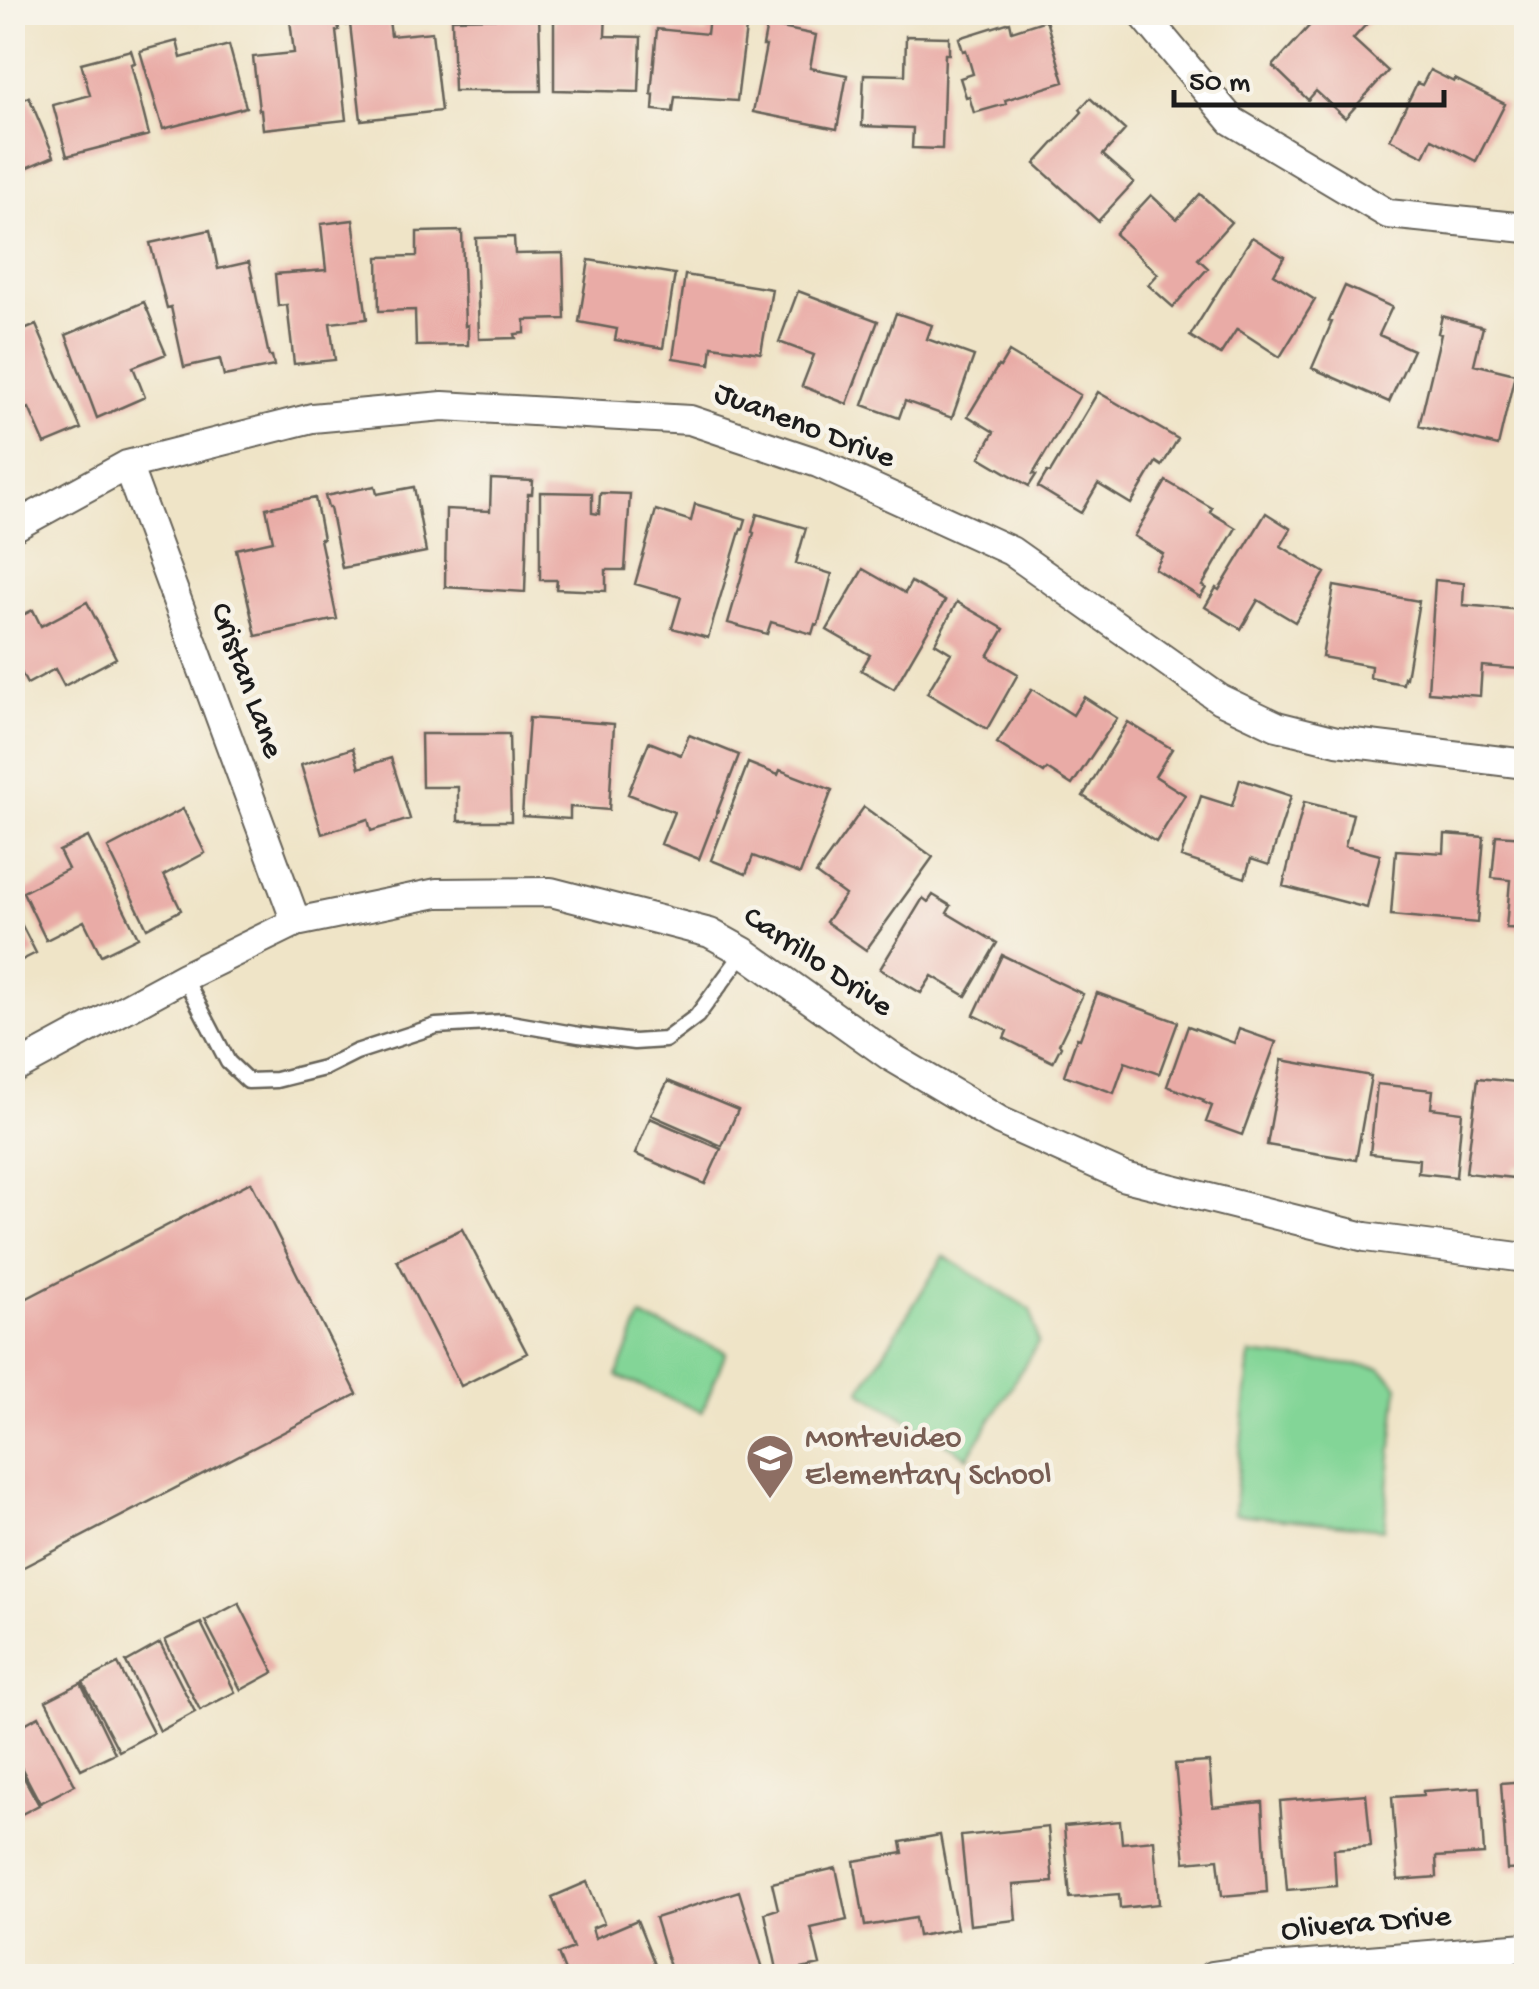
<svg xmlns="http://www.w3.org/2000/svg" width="1539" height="1989" viewBox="0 0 1539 1989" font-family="'Gochi Hand',sans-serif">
<rect width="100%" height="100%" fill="#f7f3e8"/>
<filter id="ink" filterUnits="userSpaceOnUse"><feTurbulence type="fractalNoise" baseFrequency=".01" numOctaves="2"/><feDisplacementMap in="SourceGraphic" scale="20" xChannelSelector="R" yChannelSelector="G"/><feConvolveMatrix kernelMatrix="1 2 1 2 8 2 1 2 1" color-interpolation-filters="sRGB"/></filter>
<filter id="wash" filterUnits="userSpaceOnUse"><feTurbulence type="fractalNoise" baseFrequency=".0048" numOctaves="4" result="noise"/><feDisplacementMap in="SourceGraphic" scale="40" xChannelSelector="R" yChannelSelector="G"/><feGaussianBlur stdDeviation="2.25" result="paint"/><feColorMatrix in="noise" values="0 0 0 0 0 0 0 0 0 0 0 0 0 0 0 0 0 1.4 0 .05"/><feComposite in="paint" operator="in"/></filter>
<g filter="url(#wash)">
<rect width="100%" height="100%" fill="#efe4c7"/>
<path fill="#83d597" stroke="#50785a" stroke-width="2.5" d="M944 1256 1031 1310 1038 1343 968 1457 860 1391Z
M641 1317 726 1352 702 1412 617 1376Z
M1250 1354 1381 1368 1398 1386 1384 1529 1234 1514Z"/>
<g id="blocks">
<path fill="#e9aba6" d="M345 12H388L391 36 432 32 441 111 361 120 350 24 347 25Z
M500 12H539L541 91H454L452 19 500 18Z
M554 12H606L605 36 641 37 639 92 554 90Z
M1322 12H1366L1372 18 1353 39 1388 71 1345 118 1316 91 1308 100 1273 66Z
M337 14 339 30 336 31 346 120 263 129 261 110H259L253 57 294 53 290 20Z
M709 16 747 20 737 101 675 97 673 112 653 110 654 95 651 94 657 29 707 34Z
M1046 20 1064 82 1005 100 1006 104 974 113 969 96 966 97 960 78 973 74 966 50 963 51 959 38 1010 22 1012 31Z
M767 25 816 35 810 68 847 75 837 129 753 112 766 46H763Z
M906 36 949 37V54H945L942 149 912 148 913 128 862 126 864 74 905 75Z
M177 41 181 58 229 45 246 107 163 129 140 51Z
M131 50 135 63 131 64 149 135 67 156 53 105 90 95 81 63Z
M1430 70 1454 82 1455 79 1505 104 1476 161 1432 139 1424 156 1390 139 1417 83 1422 85Z
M29 97 54 156 12 174V104Z
M1090 98 1125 130 1103 155 1134 182 1098 221 1035 164 1082 112 1080 109Z
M1200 194 1231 222 1198 259 1208 268 1173 307 1148 285 1158 274 1115 234 1151 195 1177 219Z
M353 220 367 319 330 323 335 360 294 364 287 305 278 306 275 274 326 270 321 224Z
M210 230 218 269 249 262 269 356H272L274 366 224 376 220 359 184 367 171 307 167 308 150 243Z
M462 231 465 326 468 325V345L416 346 415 310 379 311 378 257 417 256V232Z
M514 237 515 254 563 253 565 319 525 320V333L515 334 516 338 479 339 476 238Z
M1252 237 1284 257 1274 274 1315 300 1280 357 1237 329 1220 355 1190 336Z
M589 260 675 274 663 348 615 340 617 329 579 322Z
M685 275 772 289 761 353 712 346 710 364 673 358Z
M1345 286 1392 307 1379 335 1413 350 1389 402 1312 368 1332 322 1329 321Z
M798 291 878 321 847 404 802 386 814 355 779 342Z
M144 302 166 354 133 367 145 397 97 418 66 335Z
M896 313 932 325 927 339 974 356 952 418 905 401 899 418 863 405Z
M1442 316 1483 327 1474 364 1515 374 1498 446 1419 426 1441 334 1438 333Z
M36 325 81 429 45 444 29 408 12 415V335Z
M1009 352 1080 395 1033 474 1036 475 1029 486 980 457 994 432 968 416 998 366 1000 367Z
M1098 392 1178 439 1162 466 1156 462 1131 504 1098 484 1081 513 1038 487 1047 472 1050 473Z
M491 479 533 481 532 494H528L525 592 445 587 446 509 490 511Z
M1166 481 1212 508 1210 512 1236 528 1202 586 1206 588 1200 597 1155 569 1163 554 1134 536Z
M375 486 377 494 414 487 426 552 342 568 330 508H328L325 496Z
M540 492 592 493V513L599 514 600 493 630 494 625 570H606V591L556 589 557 580H540Z
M315 498 323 539H320L337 619 256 636 236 549 273 541 266 508Z
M695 504 746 519 743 529 741 528 708 638 672 628 681 597 635 584 656 510 691 521Z
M1266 513 1291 529 1281 546 1325 573 1295 622 1258 600 1241 629 1205 607 1216 588 1219 590Z
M757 514 806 528 796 563 832 574 818 625 815 624 812 634 771 622 767 634 728 623 754 533 752 532Z
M863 569 905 593 911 582 945 601 894 689 861 670 870 655 827 630Z
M1435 580 1464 583 1463 605 1523 610 1519 669 1482 666 1480 696 1428 692Z
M1334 586 1419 601 1406 678 1404 677 1403 684 1370 678 1371 666 1322 657Z
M87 602 116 658 64 686 55 669 27 684 12 655V620L33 610 41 626Z
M957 602 1004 629 988 656 1018 674 987 729 927 693 951 653 935 643Z
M1032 689 1073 715 1084 697 1117 718 1072 785 1047 769 1044 773 997 743Z
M529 718 614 724 609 810 570 807V819L522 816Z
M1128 722 1172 749 1155 776 1185 795 1156 842 1083 796Z
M421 734H509L511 821H458V787H422Z
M689 735 739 755 699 859 661 844 674 812 628 794 649 742 681 755Z
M353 748 359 768 391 758 410 819 371 831 368 819 322 834 301 765Z
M748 763 778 775 780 770 832 790 800 874 753 856 746 874 711 860Z
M1240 779 1291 796 1269 865 1251 859 1245 878 1181 857 1201 796 1232 806Z
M1304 802 1353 814 1345 846 1380 855 1367 908 1283 886Z
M864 807 933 857 866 950 826 922 845 895 816 874Z
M183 809 205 853 164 875 181 910 147 928 108 848Z
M1445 834 1484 837 1477 923 1391 915 1396 850 1444 853Z
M1496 835 1526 837V929L1506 928 1510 880 1492 878Z
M88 837 138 937 101 955 84 921 46 940 23 892 68 869 59 851Z
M933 895 951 906 947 913 997 943 966 996 932 976 921 993 880 969 923 898 928 902Z
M12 906 36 953 12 965Z
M1002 955 1083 994 1059 1044 1061 1046 1053 1062 1004 1038 1007 1031 974 1015Z
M1097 993 1178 1022 1159 1074 1125 1062 1114 1093 1064 1075 1077 1038 1080 1039Z
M1188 1026 1234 1043 1239 1029 1276 1042 1242 1135 1206 1122 1212 1106 1203 1102 1204 1100 1167 1086Z
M1282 1060 1371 1076 1356 1160 1267 1145Z
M1478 1078 1526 1083 1524 1101H1526V1167L1515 1166 1514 1178 1466 1173Z
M668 1081 738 1110 722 1146 651 1115Z
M1377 1084 1433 1090 1431 1108 1462 1112 1456 1177 1418 1173 1419 1159 1370 1154Z
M650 1118 721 1149 705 1184 635 1154Z
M251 1182 357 1394 12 1573V1306Z
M462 1229 527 1353 461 1386 397 1260Z
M239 1603 274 1672 241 1690 205 1621Z
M201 1623 235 1692 200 1710 165 1640Z
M160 1643 195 1712 160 1731 126 1662Z
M118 1664 153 1733 119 1751 83 1682Z
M81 1683 115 1753 81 1769 46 1701Z
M39 1716 75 1785 40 1803 12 1750V1731Z
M12 1756 39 1805 12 1819Z
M1209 1762 1213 1807 1262 1802 1267 1892 1222 1896 1218 1859 1185 1862 1175 1764Z
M1526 1781V1869L1507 1870 1501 1783Z
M1480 1787 1484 1854 1436 1857 1437 1877 1398 1880 1392 1797 1423 1795V1791Z
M1366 1794 1371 1846 1334 1849 1336 1886 1287 1890 1280 1801Z
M1120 1821 1122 1843 1154 1840 1159 1904 1120 1908 1119 1894 1070 1898 1064 1826Z
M1048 1827 1053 1882 1013 1885 1016 1920 970 1925 961 1836Z
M940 1835 957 1929 918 1936 915 1918 865 1926 854 1861 903 1853 901 1842Z
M836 1868 847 1920 811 1928 820 1965 778 1974 765 1913 778 1909 772 1883Z
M587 1882 604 1923 592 1928 595 1938 637 1920 658 1972 648 1976H567L558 1954 573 1948 552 1897Z
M739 1891 764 1972 750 1976H725L724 1971 707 1976H673L655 1918Z"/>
</g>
</g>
<g filter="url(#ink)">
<use href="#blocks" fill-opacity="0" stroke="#666258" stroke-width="2.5"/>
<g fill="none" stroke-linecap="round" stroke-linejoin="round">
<g stroke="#666258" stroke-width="19">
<path id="lane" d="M184 977 228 1062 248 1081 276 1080 324 1068 356 1052 436 1026 505 1022 579 1035 634 1042 665 1040 697 1016 744 952"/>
</g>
<g stroke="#666258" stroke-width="32">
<path id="street" d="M1141 12 1232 121 1388 214 1526 228
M127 465 296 922
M12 528 127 465 312 418 443 406 690 420 818 463 1011 551 1220 699 1277 726 1337 741 1526 764
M12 1070 184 977 296 922 437 893 551 892 710 933 744 952 890 1056 1000 1121 1125 1177 1365 1237 1526 1258
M1212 1976 1260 1969 1526 1947"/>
</g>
<path stroke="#666258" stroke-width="6" stroke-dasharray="2.5 8" stroke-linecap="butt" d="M12 1281 16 1287"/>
<use href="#lane" stroke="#fff" stroke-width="14"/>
<use href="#street" stroke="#fff" stroke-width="28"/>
</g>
</g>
<defs>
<g id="school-pin" transform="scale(2.5)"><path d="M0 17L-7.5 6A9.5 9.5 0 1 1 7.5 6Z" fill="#8d6e63" stroke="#f7f3e8"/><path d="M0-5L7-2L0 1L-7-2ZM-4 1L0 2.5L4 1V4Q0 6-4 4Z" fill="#fff"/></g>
</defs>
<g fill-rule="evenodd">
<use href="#school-pin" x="770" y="1458"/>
</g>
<g text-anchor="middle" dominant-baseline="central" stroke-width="9" stroke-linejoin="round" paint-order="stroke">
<g font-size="32" fill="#1c1c1c" stroke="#f7f3e8">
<text transform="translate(804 427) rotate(21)">Juaneno Drive</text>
<text transform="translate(245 681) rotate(70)">Cristan Lane</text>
<text transform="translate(817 963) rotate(34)">Carrillo Drive</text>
<text transform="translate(1366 1925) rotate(-5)">Olivera Drive</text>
</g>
<g font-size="32" fill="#785e54" stroke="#f7f3e8" text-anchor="start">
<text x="805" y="1440">Montevideo<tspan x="805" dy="37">Elementary School</tspan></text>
</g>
</g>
<rect width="1539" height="1989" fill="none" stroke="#f7f3e8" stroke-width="50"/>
<path d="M1174 90v15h270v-15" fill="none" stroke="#1c1c1c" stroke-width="5"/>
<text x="1189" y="90" font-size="30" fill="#1c1c1c" stroke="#f7f3e8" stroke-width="8" paint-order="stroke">50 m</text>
</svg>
